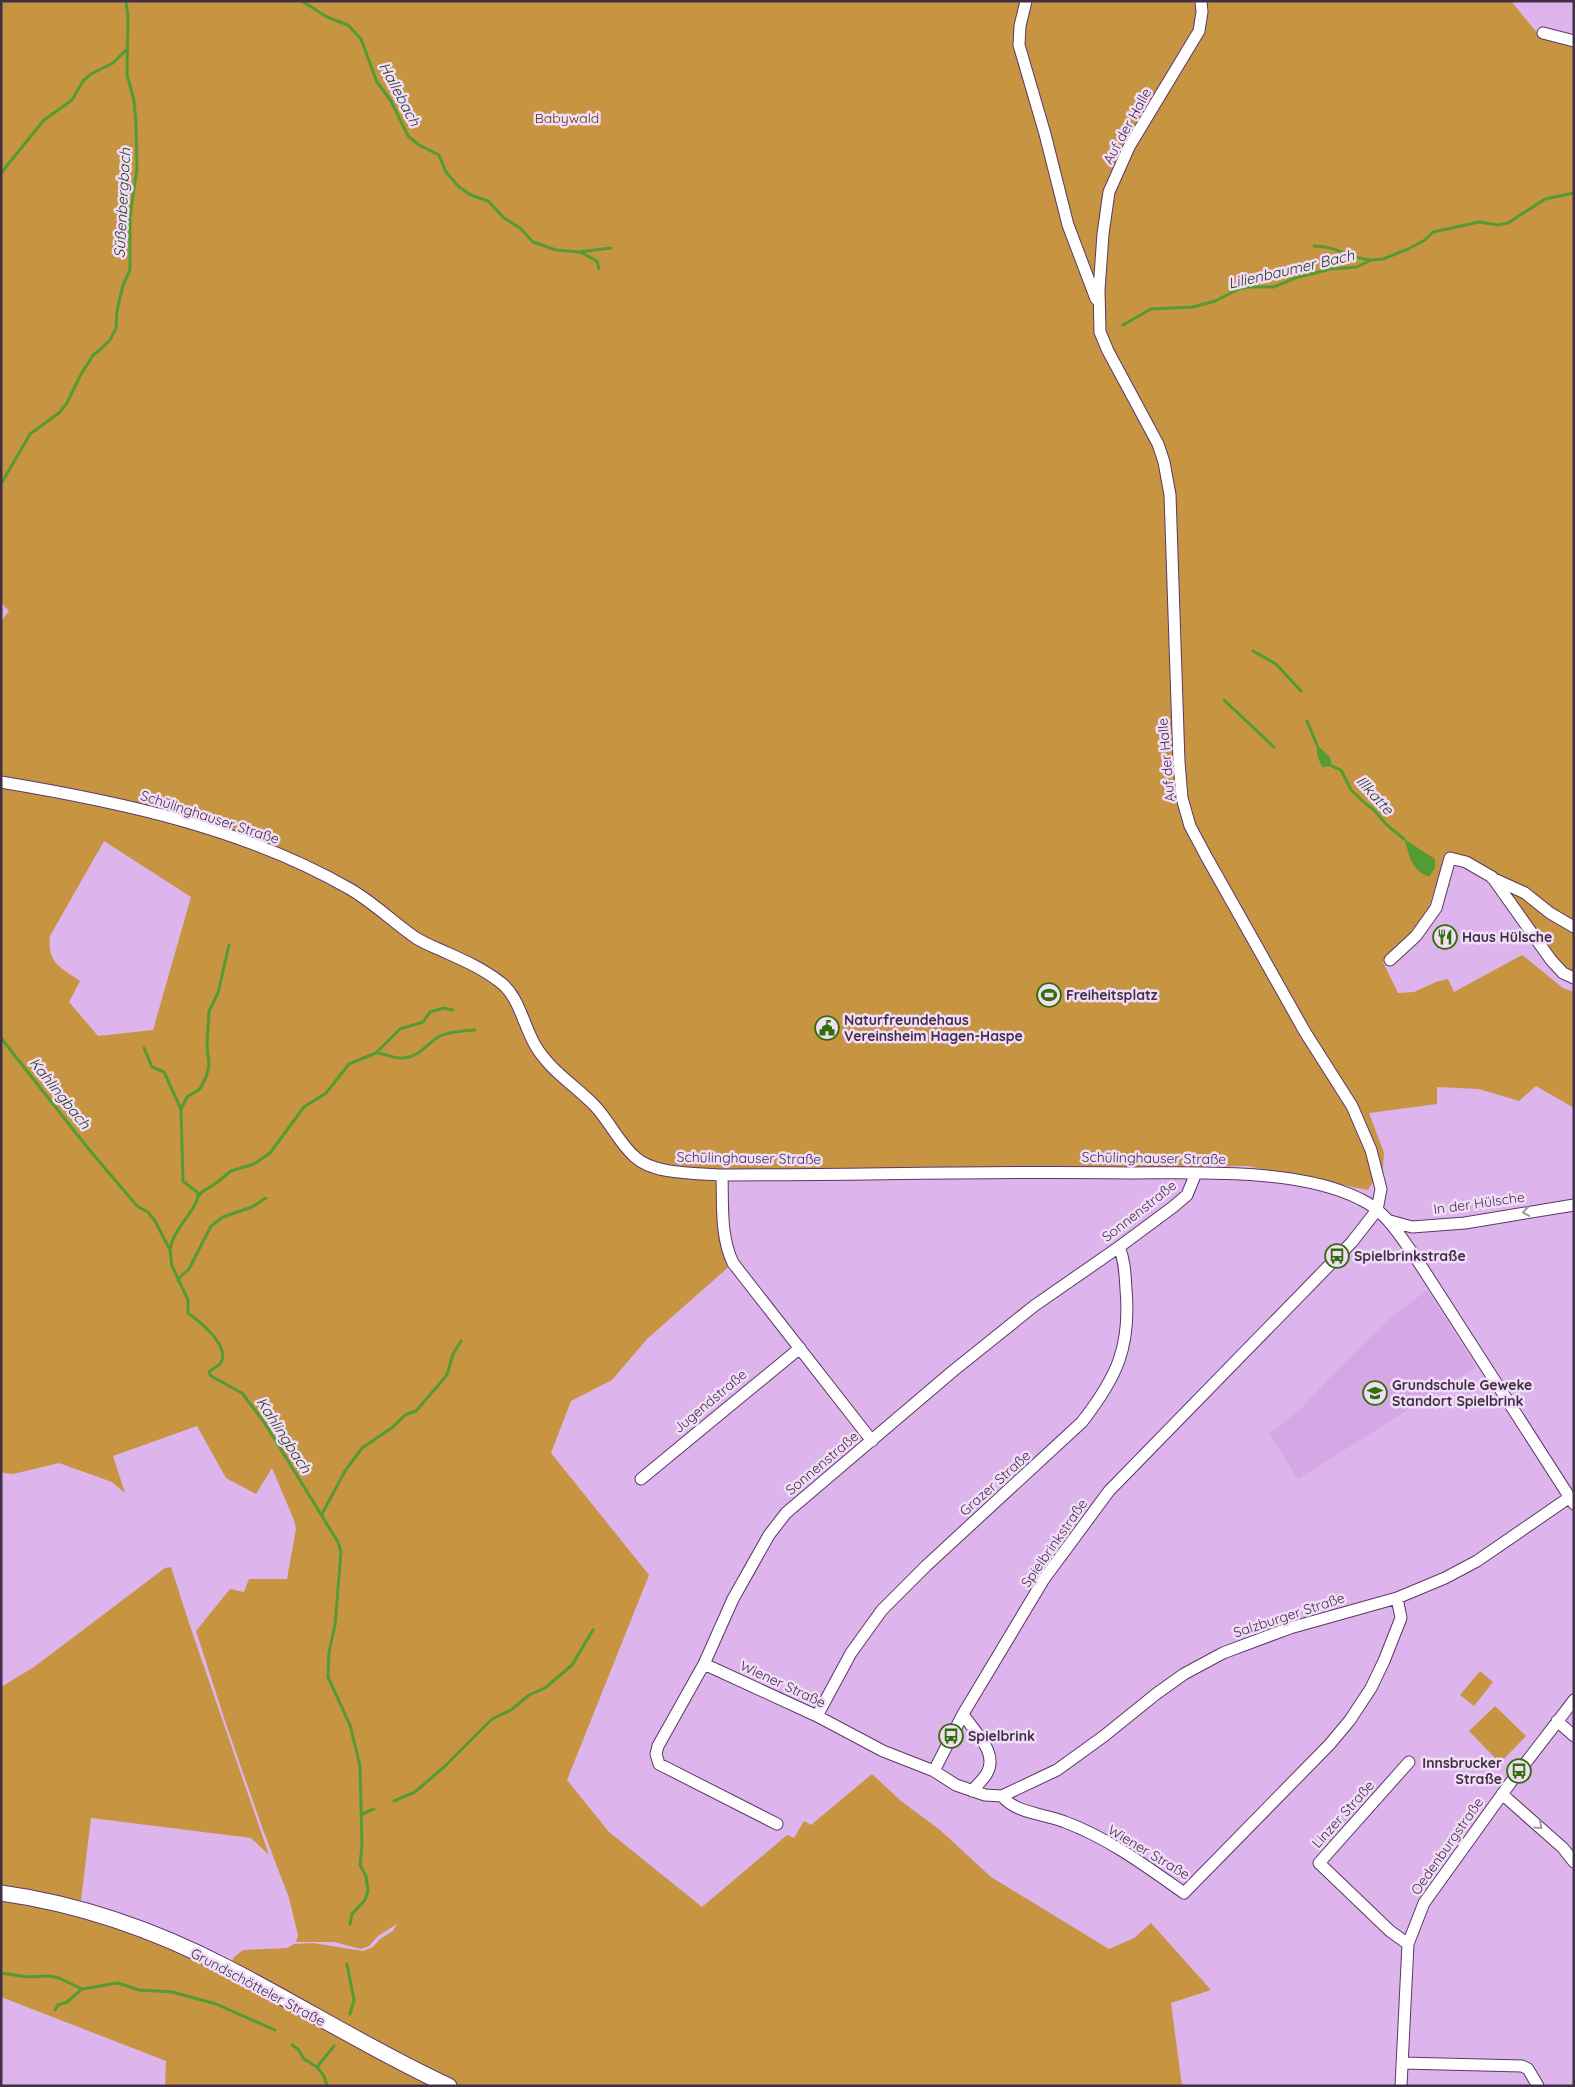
<svg xmlns="http://www.w3.org/2000/svg" width="1575" height="2087" viewBox="0 0 1575 2087" font-family="Quicksand,sans-serif">
<rect width="100%" height="100%" fill="#ddb4eb"/>
<path fill="#d5a8e5" d="M1427 1290 1476 1367 1298 1479 1269 1434 1300 1410 1331 1376 1390 1318Z"/>
<path fill="#c79542" fill-rule="evenodd" d="M1 1H1511L1538 34 1574 43V975L1564 971 1495 875 1461 857 1437 884 1427 912 1415 931 1383 962 1398 993 1414 992 1436 982 1448 979 1454 992 1522 955 1563 988 1574 992V1108L1536 1086 1519 1101 1479 1089 1437 1087V1104L1369 1113 1384 1153 1382 1178 1374 1180 1368 1190 1247 1166 722 1175 733 1263 647 1339 612 1380 571 1401 551 1453 649 1575 567 1780 609 1832 702 1907 787 1835 794 1838 804 1821 811 1825 872 1774 901 1801 940 1830 991 1877 1109 1949 1134 1938 1151 1923 1211 1990 1171 2003 1182 2086H460L415 2065 230 1965 234 1957 243 1950 287 1948 294 1944 313 1943 363 1951 373 1947 380 1939 393 1931 397 1924 378 1936 369 1946 361 1949 334 1942H296L298 1935 289 1898 262 1827 226 1724 196 1631 230 1589 244 1592 249 1579H287L296 1529 294 1520 272 1468 256 1494 226 1478 197 1426 113 1456 125 1493 112 1482 59 1463 13 1474 3 1473 1 1469V621L9 611 1 603ZM104 841 191 897 153 1030 98 1036 69 1002 80 981C60 967 47 963 50 936Z
M171 1567 190 1626 269 1855 251 1838 91 1818 81 1900H68L1 1888V1687L34 1667 165 1568Z
M1480 1671 1493 1682 1474 1706 1460 1695Z
M1495 1706 1526 1736 1500 1763 1469 1731Z
M1 1893 137 1927 449 2086H165L166 2061 1 1997Z"/>
<path fill="#559b34" d="M1317 745 1330 757 1332 766 1322 767 1317 755Z
M1404 839 1435 859V868L1429 877C1409 868 1411 857 1404 839Z"/>
<g fill="none" stroke-linecap="round" stroke-linejoin="round">
<path stroke="#559b34" stroke-width="3" d="M302 1 327 17 348 25 361 39 377 82 391 101 408 136 419 145 439 155 446 172 459 187 471 195 488 201 504 218 520 228 533 242 556 250 579 252 611 248
M1 173 44 120 72 100 83 81 91 74 113 63 127 49
M1314 246C1337 246 1348 258 1371 260
M580 252 597 261 599 269
M1123 325 1151 309 1193 307 1215 301 1239 289 1249 287H1274L1295 278 1331 269 1357 267 1371 260 1383 259 1408 249 1425 240 1433 232 1479 222 1498 225 1508 223 1545 199 1574 193
M1 484 30 434 59 413 67 403 80 376 93 355 101 349 110 340 116 328 117 311 123 285 130 270V217L137 168 136 124 134 101 127 74 128 18 126 1
M1253 651 1276 664 1301 691
M1224 700 1274 747
M1307 721 1317 745
M1332 766 1341 770 1351 790 1366 804 1373 809 1387 825 1404 839
M1 1038 87 1147 137 1206 148 1212 155 1221 170 1250 172 1266 188 1300V1313C199 1321 234 1348 219 1365 217 1367 212 1369 209 1372L211 1376 242 1393 264 1422 338 1542 341 1552 335 1625 329 1652 328 1677 350 1725 360 1766 362 1845 360 1865 366 1876 368 1891 365 1900 352 1914 350 1924
M144 1048 152 1067 164 1072 181 1109
M377 1053C386 1054 394 1059 404 1058 420 1057 427 1043 440 1036 451 1031 463 1031 475 1030
M198 1197 202 1192 215 1184 231 1171 254 1164 270 1153 304 1107 326 1093 349 1064 376 1053 400 1029 423 1022 430 1012 444 1008 453 1010
M170 1250C173 1228 200 1207 198 1193L183 1181 181 1109 187 1097 200 1089 206 1077 209 1066 207 1045 209 1011 218 993 229 945
M178 1281 180 1277 189 1269 211 1226 223 1217 252 1207 266 1198
M322 1514 345 1471 362 1448 393 1427 405 1415 416 1411 447 1375 453 1354 461 1341
M394 1801 415 1792 444 1767 492 1719 511 1710 529 1695 545 1688 572 1665 593 1630
M362 1814 374 1809
M347 1964 354 2000 350 2014
M1 1973 28 1977 50 1976 59 1978 82 1989 118 1983 139 1990 172 1992 216 2004 275 2030
M55 2010 58 2005 67 2002 82 1989
M292 2045 298 2049 304 2059 317 2067 324 2076 327 2086
M317 2067 334 2046"/>
<g stroke="#5b3767" stroke-width="13">
<path id="street" d="M1026 1 1020 26 1019 45 1045 134 1068 225 1096 299
M1543 33 1574 41
M1 782C121 802 244 828 350 889 374 903 393 922 416 938 424 943 434 947 443 951 463 960 482 968 500 982 519 996 523 1024 535 1045 550 1071 575 1085 595 1106 610 1122 619 1143 635 1157 654 1175 697 1173 722 1175 858 1175 993 1171 1129 1173 1198 1173 1298 1168 1360 1199 1386 1211 1400 1236 1416 1258L1574 1504
M1492 878 1525 893 1550 913 1574 927
M1390 960 1416 936 1436 908 1450 858 1466 862 1492 877 1551 960 1563 973 1574 978
M722 1175C723 1204 720 1236 733 1263L872 1441
M1390 1221 1412 1227 1465 1223 1574 1205
M641 1479 800 1348
M704 1664 817 1716 883 1751 934 1771 956 1785 985 1795 1002 1796 1057 1770 1104 1736 1156 1694 1184 1674 1223 1653 1290 1628 1397 1598 1445 1578 1477 1561 1570 1497
M963 1714C973 1731 999 1752 987 1773 984 1779 977 1785 972 1791
M817 1716 851 1653 882 1610 926 1566 1082 1422C1117 1377 1131 1347 1126 1289 1125 1275 1125 1261 1119 1247
M1557 1721 1574 1736
M934 1771 963 1714 1044 1579 1109 1491 1352 1242 1377 1210 1381 1189 1371 1150 1352 1106 1305 1032 1206 856 1190 826 1182 798 1179 762 1170 495 1164 462 1158 444 1108 351 1100 332 1099 290 1103 234 1109 192 1129 147 1199 31 1202 12 1201 1
M1502 1794 1563 1848 1574 1862
M1002 1796C1015 1813 1045 1814 1065 1822 1108 1838 1146 1866 1184 1893L1330 1744 1350 1720 1371 1688 1384 1661 1401 1618 1397 1598
M777 1824 659 1764 656 1754 658 1746 704 1664 733 1599 769 1535 786 1513 953 1371 1034 1306 1119 1247 1173 1207 1187 1195 1196 1173
M1408 1944 1390 1931 1319 1863 1409 1762
M1402 2063 1522 2066 1528 2069 1538 2086
M1401 2086 1408 1944 1424 1903 1511 1782 1574 1700"/>
</g>
<g stroke="#5b3767" stroke-width="17">
<path id="secondary" d="M1 1893C80 1904 157 1931 228 1968 302 2006 373 2051 449 2086"/>
</g>
<use href="#street" stroke="#fff" stroke-width="11"/>
<use href="#secondary" stroke="#fff" stroke-width="15"/>
</g>
<defs><path id="oneway-chevron" d="M-2-3.5L2.5 0L-2 3.5" fill="none" stroke-width="1.6" stroke-linecap="round" stroke-linejoin="round" transform="scale(1.25)"/></defs>
<g stroke="#a098a2">
<use href="#oneway-chevron" transform="translate(1526 1212) rotate(171)"/>
<use href="#oneway-chevron" transform="translate(1539 1826) rotate(42)"/>
</g>
<defs>
<g id="restaurant-ring" transform="scale(1.25)"><circle r="9.5" fill="#f2ddf9" stroke="#2f6f05" stroke-width="1.5"/><path d="M-5-6h1v4h1v-4h1v4h1v-4h1v5L-1.5 .5V6h-2V.5L-5-1ZM5-6V6H3V1.5H1.5Q1.5-4 5-6Z" fill="#2f6f05"/></g>
<g id="stadium-ring" transform="scale(1.25)"><circle r="9.5" fill="#f2ddf9" stroke="#2f6f05" stroke-width="1.5"/><path d="M0-5a6.5 5 0 1 0 0 10a6.5 5 0 1 0 0-10ZM-3.5-1.8h7v3.6h-7Z" fill="#2f6f05"/></g>
<g id="civic-ring" transform="scale(1.25)"><circle r="9.5" fill="#f2ddf9" stroke="#2f6f05" stroke-width="1.5"/><path d="M-.6-6.5H3V-4.5H.6V-3L4-1V1h2V6H-6V1h2V-1L-.6-3ZM-1.2 2.5V6h2.4V2.5Z" fill="#2f6f05"/></g>
<g id="bus-ring" transform="scale(1.25)"><circle r="9.5" fill="#f2ddf9" stroke="#2f6f05" stroke-width="1.5"/><path d="M-5-6H5V4H4V6H2V4H-2V6H-4V4H-5ZM-3.5-4V0h7V-4ZM-3.5 1.2v1.5H-2V1.2ZM2 1.2v1.5H3.5V1.2Z" fill="#2f6f05"/></g>
<g id="school-ring" transform="scale(1.25)"><circle r="9.5" fill="#f2ddf9" stroke="#2f6f05" stroke-width="1.5"/><path d="M0-5L7-2L0 1L-7-2ZM-4 1L0 2.5L4 1V4Q0 6-4 4Z" fill="#2f6f05"/></g>
</defs>
<g fill-rule="evenodd">
<use href="#restaurant-ring" x="1445" y="937"/>
<use href="#stadium-ring" x="1049" y="995"/>
<use href="#civic-ring" x="827" y="1028"/>
<use href="#bus-ring" x="1337" y="1256"/>
<use href="#school-ring" x="1375" y="1393"/>
<use href="#bus-ring" x="951" y="1736"/>
<use href="#bus-ring" x="1519" y="1771"/>
</g>
<g text-anchor="middle" dominant-baseline="central" stroke-width="5" stroke-linejoin="round" paint-order="stroke">
<g font-size="14" fill="#5e4211" stroke="#f2ddf9">
<text x="567" y="118">Babywald</text>
</g>
<g font-size="14" fill="#403046" stroke="#f2ddf9">
<text transform="translate(1127 126) rotate(-61)">Auf der Halle</text>
<text transform="translate(1166 760) rotate(-95)">Auf der Halle</text>
<text transform="translate(210 817) rotate(18)">Schülinghauser Straße</text>
<text transform="translate(749 1158) rotate(1)">Schülinghauser Straße</text>
<text transform="translate(1154 1158) rotate(1)">Schülinghauser Straße</text>
<text transform="translate(1479 1203) rotate(-8)">In der Hülsche</text>
<text transform="translate(1139 1211) rotate(-38)">Sonnenstraße</text>
<text transform="translate(710 1401) rotate(-40)">Jugendstraße</text>
<text transform="translate(822 1463) rotate(-40)">Sonnenstraße</text>
<text transform="translate(995 1483) rotate(-42)">Grazer Straße</text>
<text transform="translate(1054 1543) rotate(-55)">Spielbrinkstraße</text>
<text transform="translate(1289 1615) rotate(-18)">Salzburger Straße</text>
<text transform="translate(783 1684) rotate(25)">Wiener Straße</text>
<text transform="translate(1343 1814) rotate(-48)">Linzer Straße</text>
<text transform="translate(1447 1846) rotate(-55)">Oedenburgstraße</text>
<text transform="translate(1149 1852) rotate(31)">Wiener Straße</text>
<text transform="translate(258 1987) rotate(28)">Grundschötteler Straße</text>
</g>
<g font-size="14" font-weight="bold" fill="#403046" stroke="#f2ddf9" text-anchor="start">
<text x="1462" y="937">Haus Hülsche</text>
<text x="1066" y="995">Freiheitsplatz</text>
<text x="844" y="1020">Naturfreundehaus<tspan x="844" dy="16">Vereinsheim Hagen-Haspe</tspan></text>
<text x="1354" y="1256">Spielbrinkstraße</text>
<text x="1392" y="1385">Grundschule Geweke<tspan x="1392" dy="16">Standort Spielbrink</tspan></text>
<text x="968" y="1736">Spielbrink</text>
<text x="1502" y="1763" text-anchor="end">Innsbrucker<tspan x="1502" dy="16">Straße</tspan></text>
</g>
<g font-size="15" font-style="italic" fill="#1e3a12" stroke="#f2ddf9">
<text transform="translate(400 94) rotate(62)">Hallebach</text>
<text transform="translate(122 203) rotate(-87)">Süßenbergbach</text>
<text transform="translate(1291 269) rotate(-13)">Lilienbaumer Bach</text>
<text transform="translate(1375 795) rotate(47)">Illkatte</text>
<text transform="translate(60 1093) rotate(51)">Kahlingbach</text>
<text transform="translate(284 1435) rotate(57)">Kahlingbach</text>
</g>
</g>
<rect width="1575" height="2087" fill="none" stroke="#403046" stroke-width="5"/>
</svg>
